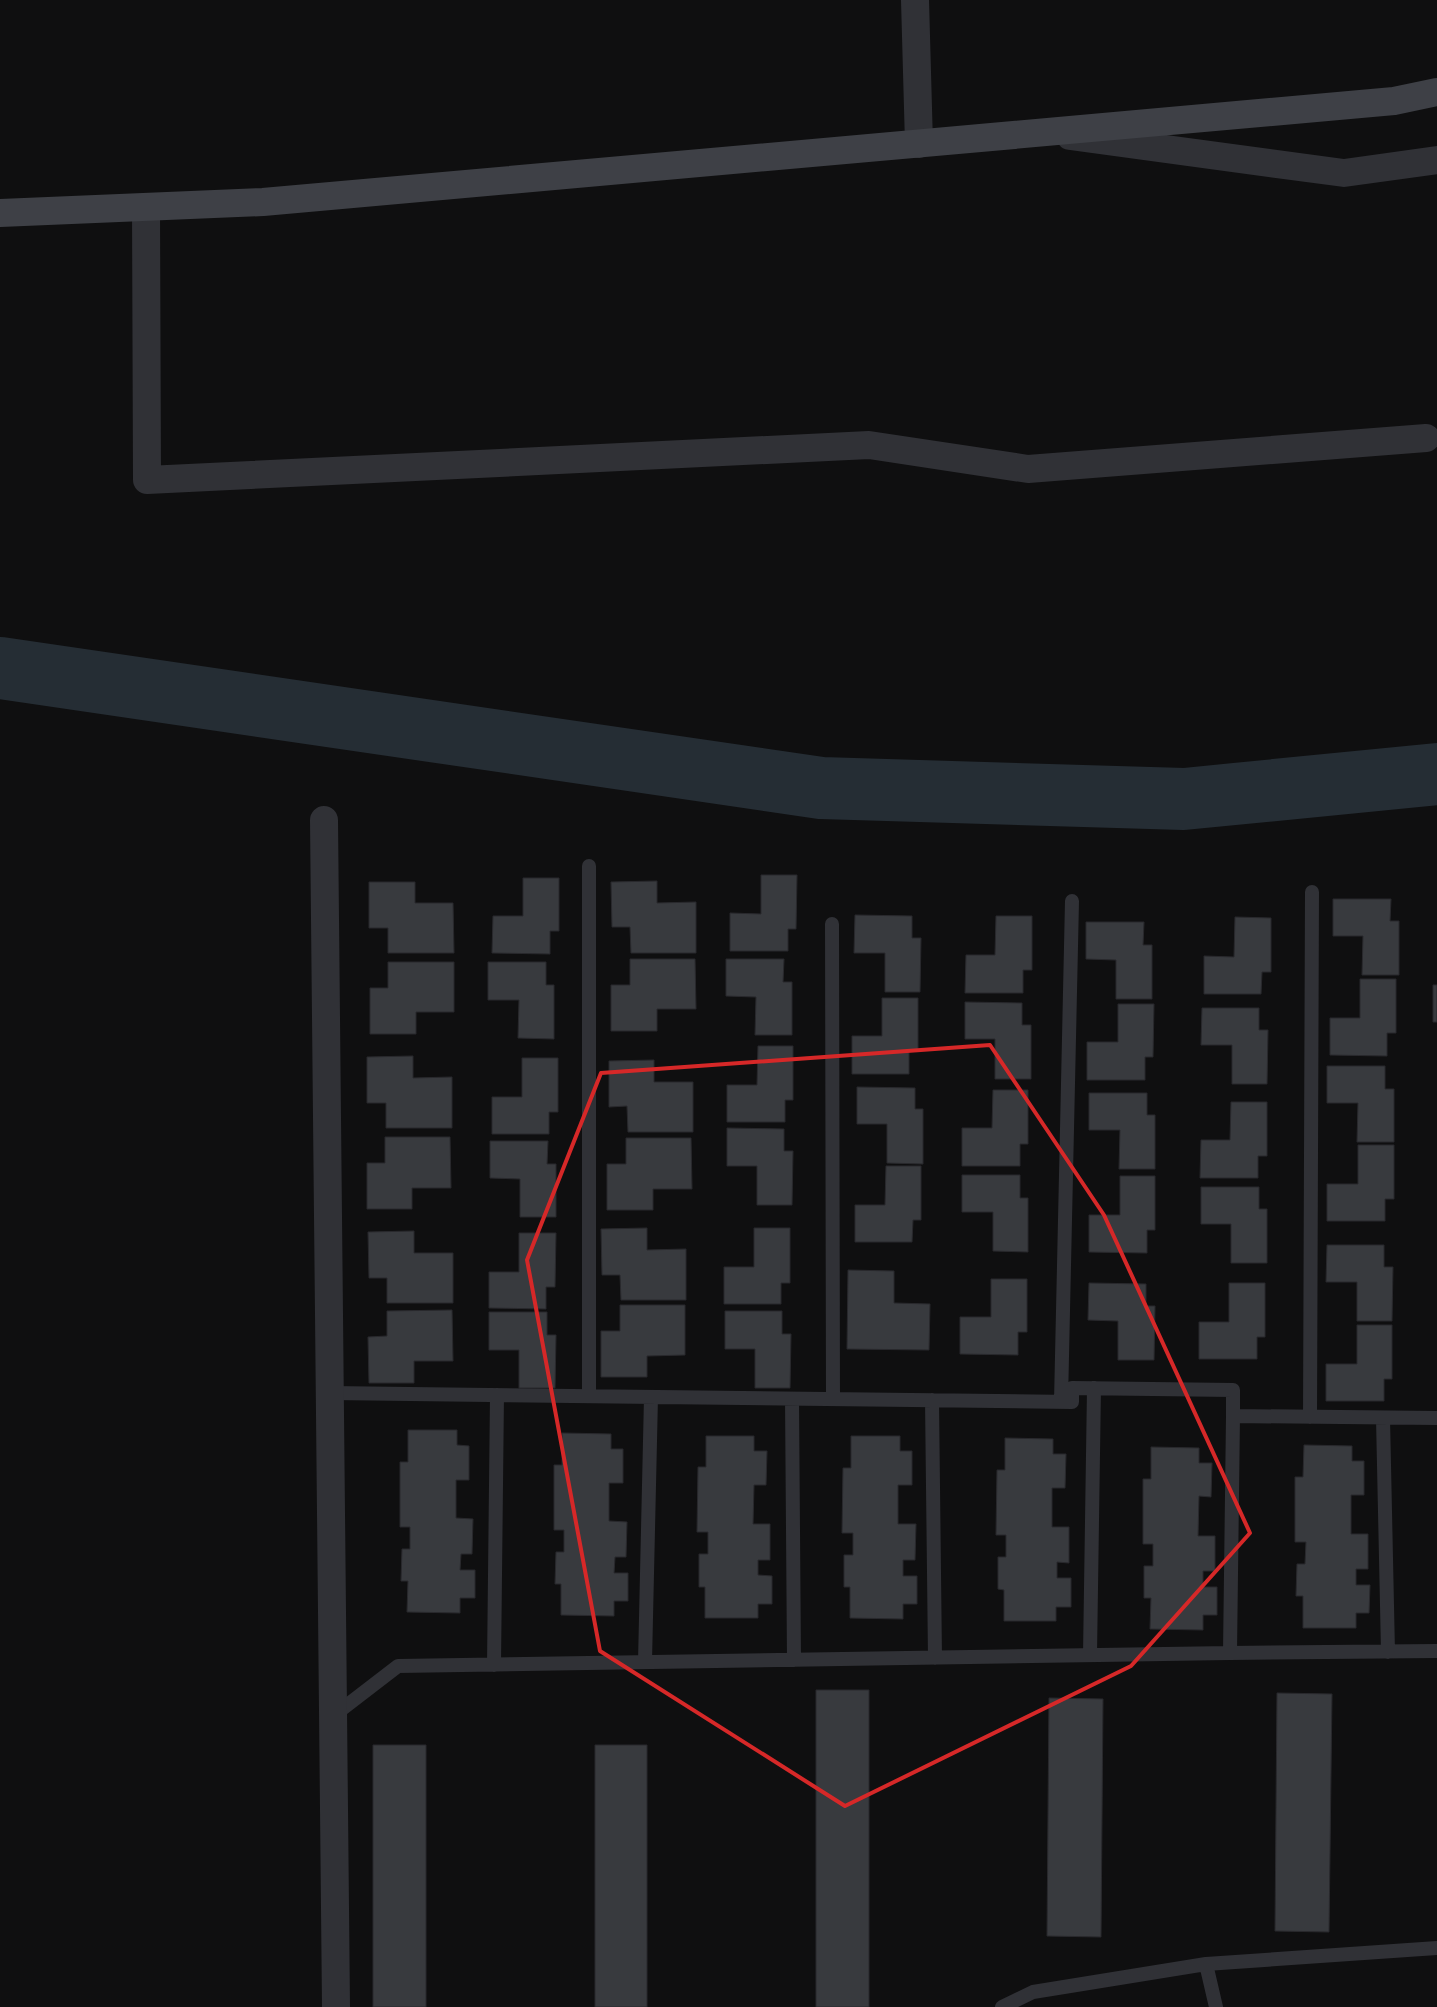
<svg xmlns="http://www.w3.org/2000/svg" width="1437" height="2007" viewBox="0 0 1437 2007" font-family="Poppins,sans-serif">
<rect width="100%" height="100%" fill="#0f0f10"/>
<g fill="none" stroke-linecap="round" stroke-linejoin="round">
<path stroke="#252d34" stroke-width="62" d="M0 668 821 788 1184 799 1437 774"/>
</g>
<path fill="#383a3e" stroke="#29292d" d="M761 875H797L796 929H788V951H730V913L761 914Z
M523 878H559V931H550V954L492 953 493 916H523Z
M657 881V903L696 902V953H631L630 927H612L611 882Z
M369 882H415V903H453L454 953H388V928H369Z
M1333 899H1391L1390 921H1399V975H1362L1363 936H1333Z
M855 915 912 916V938H921L920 992H885V953H854Z
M996 916H1032V970H1023V993H965L966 955H995Z
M1235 917 1271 918V972H1262L1261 994H1204V956L1234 957Z
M1086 922H1144L1143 945H1152V999H1116V960L1086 959Z
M630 959H695L696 1009H657V1031H611V985H630Z
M726 959H784L783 982H792V1035H755L756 997 726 996Z
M388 962H454V1012H416V1034H370V988H388Z
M488 962H546V985H554V1039L518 1038 519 1000H488Z
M1360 979H1396V1033H1387V1056L1330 1055V1018H1360Z
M1433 985H1437V1022H1433Z
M882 998H918V1051H909V1074H852V1036H882Z
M965 1002 1022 1003V1025H1031V1079H995V1039H965Z
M1118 1004H1154L1153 1057H1145V1080H1087V1042H1118Z
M1202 1008H1259V1030H1268L1267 1084H1232V1045H1201Z
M758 1046H793V1100H785V1122H727V1085H757Z
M413 1056V1078L452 1077V1128H386V1103H367V1057Z
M522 1058H558V1112H549V1134H492V1097H522Z
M654 1060V1082H693V1132H628L627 1106 609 1107V1061Z
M1327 1066H1385V1089H1394V1142H1357L1358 1103H1327Z
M857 1087 915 1088V1109H923V1164L887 1163V1124H857Z
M993 1090H1028V1144H1020V1166H962V1128H992Z
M1089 1093H1147V1115H1155V1169H1119L1120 1130H1089Z
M1231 1102H1267V1156H1258V1178H1200L1201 1140H1230Z
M727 1128 784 1129V1151H793L792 1205H757V1166H727Z
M385 1137H450L451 1188H412V1209H367V1163H385Z
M626 1138H691L692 1189H653V1210H607V1164H626Z
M490 1141H548L547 1164H556V1217H520V1179L490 1178Z
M1358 1145H1394V1199H1385V1221H1327V1184H1358Z
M886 1166H921V1220H913L912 1242H855V1205H885Z
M962 1175H1020V1198H1028V1252L993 1251V1212H962Z
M1120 1176H1155V1230H1147V1253L1089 1252V1215H1120Z
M1201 1187H1259V1209H1267V1263H1231V1224H1201Z
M647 1228V1250L686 1249V1300H621L620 1275H602L601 1229Z
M754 1228H790V1283H781V1304H724V1267H754Z
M414 1231V1253H453V1303H387V1278H369L368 1232Z
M519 1233H556L555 1287H546V1309L489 1308V1272H519Z
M1327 1245H1384V1267H1393L1392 1321H1357V1282H1326Z
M848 1270 894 1271V1303L930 1304 929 1350 847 1349Z
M991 1279H1027V1332H1018V1355L960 1354V1317H991Z
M1089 1283 1146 1284V1306H1155L1154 1360H1118V1321L1088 1320Z
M1229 1283H1265V1337H1257V1359H1199V1322H1229Z
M620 1305H685V1355L647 1356V1377H601V1331H620Z
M452 1310 453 1361H414V1383H369L368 1337 387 1336V1311Z
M725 1311H782V1334H791L790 1388H755V1349H725Z
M489 1312H547V1335H556L555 1388H519V1350H489Z
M1357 1325H1392V1379H1384V1401H1326V1364H1357Z
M408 1430H457V1445L469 1446V1480H456V1518L473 1519 472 1554H461L460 1570H475V1598H460V1613L407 1612 408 1581H401L402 1549H410V1527H400V1462H408Z
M562 1433 611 1434V1449H623V1483H609V1521L627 1522 626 1557H615L614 1573H628V1601H614V1616L561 1615V1584H555L556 1552H564V1530H554V1465H562Z
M706 1436H754V1451H767L766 1485H754L753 1524H770V1560H758V1575L772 1576V1604H758V1618H705V1587H699V1554H708V1532H697L698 1467H706Z
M851 1436H900V1451H912V1485H898V1524H916L915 1560H903V1576H917V1604H903V1619L850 1618V1587H844V1555H853V1533H842L843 1468H851Z
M1005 1438 1053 1439V1454H1066L1065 1488H1052V1527H1069V1563L1057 1562V1578H1071V1607H1056V1621H1004V1590L998 1589V1557H1006V1535H996L997 1470H1005Z
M1304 1445 1352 1446V1461H1364V1495H1351V1534H1368V1569H1356V1585H1370L1369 1613H1356V1628H1303V1596H1296L1297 1564H1305L1306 1542H1295V1477H1303Z
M1151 1447 1199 1448V1463H1212L1211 1497 1199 1496 1198 1536H1215V1571H1203V1587H1217V1615H1203V1630L1150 1629 1151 1598H1144V1566H1153V1544H1143V1479H1151Z
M816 1690H869V2007H816Z
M1277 1693 1332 1694 1329 1932 1275 1931Z
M1049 1698 1103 1699 1101 1937 1047 1936Z
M373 1745H426V2007H373Z
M595 1745H647V2007H595Z"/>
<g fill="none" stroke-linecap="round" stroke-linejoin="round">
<path stroke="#303136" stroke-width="14" d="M589 866V1396
M832 924 833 1399
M330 1393 1072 1402V1388L1233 1390V1416L1437 1418
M792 1399 794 1660
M932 1400 935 1658
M1061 1402 1072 901
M1310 1417 1312 892
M1383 1418 1388 1652
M1230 1653 1233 1416
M1090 1655 1094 1388
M645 1662 651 1397
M494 1665 497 1395
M333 1716 398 1666 1230 1653 1437 1651
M1206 1964 1216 2007
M1002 2007 1033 1992 1206 1964 1437 1948"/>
<path stroke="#303136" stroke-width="28" d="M915 0 919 144
M1070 136 1344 173 1437 160
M146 207 147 480 869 445 1028 469 1426 438
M324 820 336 2007"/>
<path stroke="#3e4046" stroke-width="28" d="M0 213 263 202 1394 101 1437 92"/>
</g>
<path fill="none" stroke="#d62828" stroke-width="4" stroke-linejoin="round" d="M990 1045 1104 1215 1250 1533 1131 1666 845 1806 600 1651 527 1260 601 1073Z"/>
</svg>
